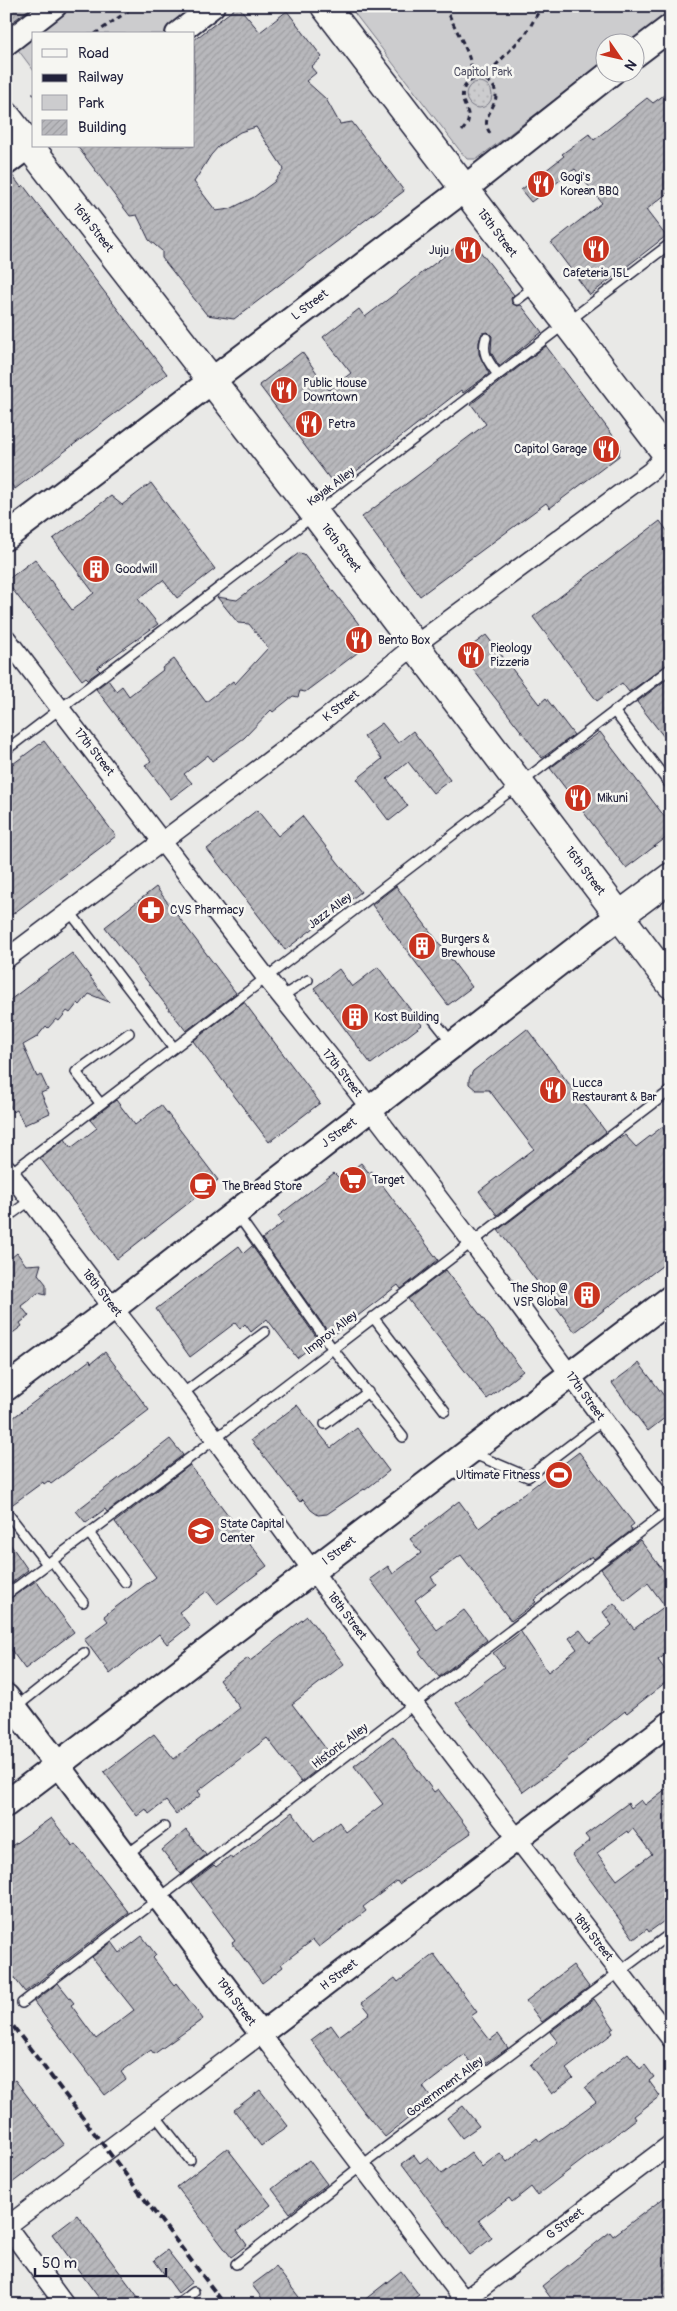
<svg xmlns="http://www.w3.org/2000/svg" width="677" height="2311" viewBox="0 0 677 2311" font-family="Pangolin,sans-serif">
<defs>
<pattern id="garden-dots" width="8" height="8" patternUnits="userSpaceOnUse" patternTransform="scale(1.25)"><rect width="8" height="8" fill="#ccccce"/><path d="M2 2h.1M6 6h.1" fill="none" stroke="#afafb2" stroke-width="1.8" stroke-linecap="round"/></pattern>
<pattern id="building-hatch" width="6" height="6" patternUnits="userSpaceOnUse" patternTransform="scale(1.25)"><rect width="6" height="6" fill="#b8b8bc"/><path d="M-1 1l2-2M0 6l6-6M5 7l2-2" fill="none" stroke="#9e9ea2"/></pattern>
</defs>
<rect width="100%" height="100%" fill="#e9e9e7"/>
<filter id="ink" filterUnits="userSpaceOnUse"><feTurbulence type="fractalNoise" baseFrequency=".02" numOctaves="2"/><feDisplacementMap in="SourceGraphic" scale="10" xChannelSelector="R" yChannelSelector="G"/><feConvolveMatrix kernelMatrix="1 2 1 2 8 2 1 2 1" color-interpolation-filters="sRGB"/></filter>
<g filter="url(#ink)">
<path fill="#ccccce" stroke="#777784" d="M71 6H205L168 34H34Z
M349 6H671V12L631 42H604V62L477 159H467L461 152Z
M34 34V71L16 47Z"/>
<path fill="url(#garden-dots)" stroke="#777784" d="M466 95a13 13 0 1 1 26 0a13 13 0 1 1-26 0Z"/>
<path fill="url(#building-hatch)" stroke="#22223b" fill-rule="evenodd" d="M6 6H33L6 27Z
M238 6 260 32 287 11 322 57 311 67 316 73 306 81 326 99 340 124 352 122 404 191 234 319 207 315 162 258V251L149 240 137 215 130 216 77 146H194V40ZM256 127 284 169 274 182 254 197 230 209 216 211 194 182 211 155 219 146 240 132Z
M671 90V190L646 210 666 236 590 295 551 243 602 203 575 169 531 202 521 190 564 156 562 154 589 134 594 140 647 98 653 103Z
M12 175 21 187 23 185 167 374 15 489 6 478V177Z
M469 237 514 295 511 298 512 303 517 306 521 305 542 332 499 366 491 352 492 336 488 332 482 333 479 342V354L489 374 463 393 461 390 336 487 259 385 302 352 329 390 351 373 323 337 359 309 365 317Z
M546 346 620 445 619 456 550 508 546 503 420 596 362 517 486 424 471 404Z
M151 483 215 569 177 598 163 580 138 599 158 624 97 668 100 671 88 679 86 677 82 680 6 581 35 559 72 610 94 593 53 539 111 496 122 505Z
M660 521 671 536V662L629 692 622 683 597 701 533 617Z
M299 553 304 554 355 619 369 638V644L305 692 300 691 298 697 293 696 273 712 271 710 244 738 212 761 208 755 184 774 192 783 171 799 145 765 151 761 96 689 108 680 116 691 122 686 129 696 163 670 162 668 174 659 206 702 233 681 235 684 268 648 249 624 238 623 217 597 237 600Z
M486 635 539 704 546 698 574 735 542 758 461 654Z
M671 676V746L637 702Z
M382 723 398 743 413 731 450 780 433 793 408 762 387 779 408 806 389 821 357 779 382 759 364 736Z
M600 732 671 825V834L626 868 550 768Z
M44 741 116 836 6 919V769Z
M257 810 278 836 302 816 361 892 285 950 207 849Z
M396 886 472 987 448 1005 372 905Z
M156 887 236 993 186 1031 105 927Z
M72 953 109 1002 89 994 80 1005 78 1003 70 1013 67 1011 59 1021 56 1019 48 1028 46 1026 37 1037 23 1045 37 1077 41 1075 48 1090 41 1093 50 1113 24 1125 17 1110 13 1112 6 1097V1003Z
M378 967 422 1025 371 1064 314 988 339 969 352 987Z
M244 1002 320 1103 269 1142 193 1041Z
M527 1029 606 1132 497 1215 479 1191 534 1149 489 1090H476L469 1084V1079L473 1071Z
M116 1100 135 1125 161 1105 218 1180 117 1259 40 1158 65 1139 71 1148 97 1128 90 1120Z
M662 1127 671 1139V1259L575 1332 498 1230 614 1142 625 1135 636 1147Z
M361 1163 369 1173 372 1171 438 1260 401 1289 398 1285 333 1335 331 1331 329 1333 262 1239 283 1223 278 1216 334 1173 340 1179Z
M239 1246 244 1253 252 1246 319 1341 297 1358 267 1319 251 1332 245 1324 240 1329 235 1323 190 1357 156 1309Z
M17 1253 26 1265 41 1264 38 1274 46 1284V1295L38 1293 21 1306 29 1316 20 1323 22 1326 6 1338V1262Z
M446 1270 523 1371 487 1399 408 1299Z
M105 1352 149 1410 51 1484 48 1481 44 1484 43 1482 6 1509V1423L90 1360 91 1363Z
M639 1363 671 1405V1413L648 1431 612 1383Z
M297 1405 331 1448 357 1428 389 1471 365 1490 364 1489 327 1514 318 1515 311 1510 303 1499 300 1502 251 1440Z
M170 1439 183 1455 107 1512 105 1509 86 1523 76 1511Z
M579 1452 634 1524 630 1527 632 1530 594 1559 592 1556 575 1568 534 1600 536 1602 511 1621 461 1555 431 1577 436 1584 415 1600 437 1630 464 1610 487 1640 439 1677 419 1652 422 1650 370 1579 388 1566 393 1574 421 1553 410 1539 459 1501 479 1528Z
M190 1465 267 1566 217 1604 207 1591 179 1612 190 1626 167 1644 159 1634 110 1674 84 1639 108 1621 104 1616 156 1577 115 1522Z
M6 1538 28 1570 6 1587Z
M640 1540 671 1581V1651L658 1660 671 1678 627 1713 625 1711 567 1758 568 1759 523 1792 456 1703 504 1667 493 1653 521 1632 548 1672 577 1649 569 1638 580 1630 590 1643 612 1625 603 1612 614 1603 634 1629 665 1606 648 1583 625 1601 601 1569Z
M36 1581 74 1632 25 1669 6 1643V1601Z
M307 1616 344 1664 292 1704 333 1758 301 1782 267 1738 198 1791 201 1795 176 1814 166 1801 149 1814 146 1809 137 1816 104 1772 154 1734 174 1759 240 1708 219 1680 248 1658 250 1661Z
M393 1736 434 1792 438 1789 471 1833 399 1884 397 1881 363 1907 366 1911 319 1947 313 1940 281 1964 283 1967 262 1983 232 1943 235 1941 191 1882 214 1865 216 1867 230 1856 232 1859 292 1812 314 1842 339 1822 346 1832 383 1804 354 1766Z
M671 1785V1916L649 1932 647 1929 634 1939 572 1855 590 1841 585 1835 628 1803 631 1808 641 1800 645 1805ZM633 1829 652 1854 617 1880 597 1853 627 1831 628 1833Z
M51 1818 73 1846 76 1844 129 1913 25 1992 6 1967V1850Z
M186 1830 206 1855 181 1874 162 1850Z
M142 1936 156 1955 153 1958 174 1985 176 1983 203 2019 154 2054 151 2050 121 2072 126 2079 105 2095 34 2002 58 1983 74 2003 71 2005 96 2039 134 2010 92 1957 112 1942 120 1953Z
M434 1954 477 2012 471 2016 490 2040 498 2034 508 2048 476 2070 465 2055 423 2087 432 2099 385 2137 365 2113 311 2040 331 2025 339 2036 370 2013 362 2003 395 1978 398 1982Z
M573 1965 589 1987 542 2022 526 2001Z
M594 1999 614 2028 611 2030 613 2033 566 2069 573 2078 552 2094 530 2065 558 2042 550 2032Z
M628 2053 640 2069 645 2065 654 2077 649 2081 660 2096 634 2116 636 2119 537 2195 531 2187 512 2202 509 2198 479 2220 492 2238 470 2255 402 2164 414 2155 420 2163 428 2157 442 2174 471 2152 482 2167 500 2153 507 2162 537 2138 540 2142 596 2102 585 2088Z
M15 2080 64 2144 12 2183 6 2175V2087Z
M260 2090 288 2126 261 2146 234 2110Z
M463 2106 479 2126 462 2138 447 2118Z
M227 2148 271 2205 237 2231 247 2245 231 2257 177 2187Z
M309 2160 327 2184 290 2213 272 2189Z
M665 2197 671 2205V2258L667 2262 671 2267V2305H556L542 2286 610 2232 613 2236Z
M77 2215 144 2305H104L52 2234Z
M167 2250 192 2282 178 2293 154 2260Z
M276 2267 305 2305H267L252 2285Z
M401 2271 419 2295 405 2305H358Z"/>
<g fill="none" stroke-linecap="round" stroke-linejoin="round">
<g stroke="#22223b" stroke-width="12">
<path id="service" d="M517 300 534 287
M486 338C481 354 489 362 498 375
M614 711 671 786
M6 750 671 243
M70 912 174 1048
M281 997 308 980
M433 1019 452 1043
M100 1103 76 1072 129 1033
M8 1175 671 668
M237 1214 332 1348 403 1437
M6 1218 31 1200
M373 1317 445 1411
M182 1394 265 1332
M325 1424 368 1392
M472 1453 528 1477 603 1420
M9 1515 47 1564
M89 1533 125 1582
M52 1561 83 1602
M6 1595 215 1439 671 1090
M16 1707 84 1653
M126 1855 164 1827
M22 2003 671 1508
M154 2114 190 2160
M236 2264 361 2166 671 1933
M177 2305 194 2292"/>
</g>
<g stroke="#22223b" stroke-width="21">
<path id="minor" d="M6 638 265 976 350 1082 472 1242 671 1512
M6 959 325 719 415 645 651 471 671 448
M6 1168 113 1308 182 1394 332 1597 671 2039
M6 2225 65 2305
M6 2227 261 2034 468 2305
M458 2305 671 2144"/>
</g>
<g stroke="#22223b" stroke-width="26">
<path id="tertiary" d="M177 34 213 6
M6 44 55 6
M6 164 34 143
M58 1765 261 2034 671 1722"/>
</g>
<g stroke="#22223b" stroke-width="29">
<path id="secondary" d="M634 55 671 27
M6 537 464 189 612 72
M6 1388 113 1308 619 916
M6 1697 58 1765
M6 1804 671 1298"/>
</g>
<g stroke="#22223b" stroke-width="31">
<path id="primary" d="M325 6 671 459
M6 116 316 515 671 984
M619 916 671 877"/>
</g>
<path stroke="#22223b" stroke-width="3" stroke-dasharray="5 4" stroke-linecap="butt" d="M446 6C454 32 474 52 472 80
M373 12 374 6
M95 34 135 6
M483 79 527 32 542 6
M33 95 34 94
M462 131C478 113 459 108 463 91 467 75 490 75 495 90 501 106 478 116 490 133"/>
<use href="#service" stroke="#f6f6f2" stroke-width="9"/>
<use href="#minor" stroke="#f6f6f2" stroke-width="18"/>
<use href="#tertiary" stroke="#f6f6f2" stroke-width="22"/>
<use href="#secondary" stroke="#f6f6f2" stroke-width="25"/>
<use href="#primary" stroke="#f6f6f2" stroke-width="28"/>
<path stroke="#22223b" stroke-width="4" stroke-dasharray="8 4" stroke-linecap="butt" d="M6 2017 225 2305"/>
</g>
</g>
<defs>
<g id="restaurant-disc" transform="scale(1.4375)"><circle r="9.5" fill="#c8321e" stroke="#f6f6f2"/><path d="M-5-6h1v4h1v-4h1v4h1v-4h1v5L-1.5 .5V6h-2V.5L-5-1ZM5-6V6H3V1.5H1.5Q1.5-4 5-6Z" fill="#fff"/></g>
<g id="building-disc" transform="scale(1.4375)"><circle r="9.5" fill="#c8321e" stroke="#f6f6f2"/><path d="M-4-6H4V6H1V3H-1V6H-4ZM-2.5-4.3h1.7v1.8h-1.7ZM.8-4.3h1.7v1.8H.8ZM-2.5-1h1.7V.8h-1.7ZM.8-1h1.7V.8H.8Z" fill="#fff"/></g>
<g id="pharmacy-disc" transform="scale(1.4375)"><circle r="9.5" fill="#c8321e" stroke="#f6f6f2"/><path d="M-2-6h4v4h4v4h-4v4h-4v-4h-4v-4h4Z" fill="#fff"/></g>
<g id="supermarket-disc" transform="scale(1.4375)"><circle r="9.5" fill="#c8321e" stroke="#f6f6f2"/><path d="M-6-5.5h2.5l.6 2H6L4.5 2H-2.5L-4.4-4H-6ZM-1.5 3.2a1.3 1.3 0 1 0 .1 0ZM3 3.2a1.3 1.3 0 1 0 .1 0Z" fill="#fff"/></g>
<g id="cafe-disc" transform="scale(1.4375)"><circle r="9.5" fill="#c8321e" stroke="#f6f6f2"/><path d="M-5.5-4.5H6V0H3Q3 3.5 0 3.5H-2.5Q-5.5 3.5-5.5 0ZM3-3.2v2h1.7v-2ZM-6 4.5H4V6H-6Z" fill="#fff"/></g>
<g id="stadium-disc" transform="scale(1.4375)"><circle r="9.5" fill="#c8321e" stroke="#f6f6f2"/><path d="M0-5a6.5 5 0 1 0 0 10a6.5 5 0 1 0 0-10ZM-3.5-1.8h7v3.6h-7Z" fill="#fff"/></g>
<g id="university-disc" transform="scale(1.4375)"><circle r="9.5" fill="#c8321e" stroke="#f6f6f2"/><path d="M0-5L7-2L0 1L-7-2ZM-4 1L0 2.5L4 1V4Q0 6-4 4Z" fill="#fff"/></g>
</defs>
<g fill-rule="evenodd">
<use href="#restaurant-disc" x="541" y="184"/>
<use href="#restaurant-disc" x="596" y="249"/>
<use href="#restaurant-disc" x="468" y="250"/>
<use href="#restaurant-disc" x="284" y="390"/>
<use href="#restaurant-disc" x="309" y="424"/>
<use href="#restaurant-disc" x="606" y="449"/>
<use href="#building-disc" x="96" y="569"/>
<use href="#restaurant-disc" x="359" y="640"/>
<use href="#restaurant-disc" x="471" y="655"/>
<use href="#restaurant-disc" x="578" y="798"/>
<use href="#pharmacy-disc" x="151" y="910"/>
<use href="#building-disc" x="422" y="946"/>
<use href="#building-disc" x="355" y="1017"/>
<use href="#restaurant-disc" x="553" y="1090"/>
<use href="#supermarket-disc" x="353" y="1180"/>
<use href="#cafe-disc" x="203" y="1186"/>
<use href="#building-disc" x="587" y="1295"/>
<use href="#stadium-disc" x="559" y="1475"/>
<use href="#university-disc" x="201" y="1531"/>
</g>
<g text-anchor="middle" dominant-baseline="central" stroke-width="5" stroke-linejoin="round" paint-order="stroke">
<g font-size="12" fill="#555567" stroke="#f6f6f2">
<text x="483" y="72">Capitol Park</text>
</g>
<g font-size="12" fill="#22223b" stroke="#f6f6f2" text-anchor="start">
<text x="560" y="177">Gogi's<tspan x="560" dy="14">Korean BBQ</tspan></text>
<text x="449" y="250" text-anchor="end">Juju</text>
<text x="596" y="273" text-anchor="middle">Cafeteria 15L</text>
<text x="303" y="383">Public House<tspan x="303" dy="14">Downtown</tspan></text>
<text x="328" y="424">Petra</text>
<text x="587" y="449" text-anchor="end">Capitol Garage</text>
<text x="115" y="569">Goodwill</text>
<text x="378" y="640">Bento Box</text>
<text x="490" y="648">Pieology<tspan x="490" dy="14">Pizzeria</tspan></text>
<text x="597" y="798">Mikuni</text>
<text x="170" y="910">CVS Pharmacy</text>
<text x="441" y="939">Burgers &amp;<tspan x="441" dy="14">Brewhouse</tspan></text>
<text x="374" y="1017">Kost Building</text>
<text x="572" y="1083">Lucca<tspan x="572" dy="14">Restaurant &amp; Bar</tspan></text>
<text x="372" y="1180">Target</text>
<text x="222" y="1186">The Bread Store</text>
<text x="568" y="1288" text-anchor="end">The Shop @<tspan x="568" dy="14">VSP Global</tspan></text>
<text x="540" y="1475" text-anchor="end">Ultimate Fitness</text>
<text x="220" y="1524">State Capital<tspan x="220" dy="14">Center</tspan></text>
</g>
<g font-size="12" fill="#22223b" stroke="#f6f6f2">
<text transform="translate(93 228) rotate(52)">16th Street</text>
<text transform="translate(497 233) rotate(53)">15th Street</text>
<text transform="translate(310 305) rotate(-37)">L Street</text>
<text transform="translate(331 487) rotate(-37)">Kayak Alley</text>
<text transform="translate(341 548) rotate(53)">16th Street</text>
<text transform="translate(341 706) rotate(-39)">K Street</text>
<text transform="translate(94 752) rotate(52)">17th Street</text>
<text transform="translate(585 871) rotate(53)">16th Street</text>
<text transform="translate(330 911) rotate(-37)">Jazz Alley</text>
<text transform="translate(342 1073) rotate(52)">17th Street</text>
<text transform="translate(339 1133) rotate(-37)">J Street</text>
<text transform="translate(102 1293) rotate(52)">18th Street</text>
<text transform="translate(331 1333) rotate(-38)">Improv Alley</text>
<text transform="translate(585 1396) rotate(54)">17th Street</text>
<text transform="translate(339 1551) rotate(-38)">I Street</text>
<text transform="translate(347 1616) rotate(53)">18th Street</text>
<text transform="translate(340 1746) rotate(-37)">Historic Alley</text>
<text transform="translate(593 1937) rotate(52)">18th Street</text>
<text transform="translate(339 1975) rotate(-37)">H Street</text>
<text transform="translate(236 2002) rotate(53)">19th Street</text>
<text transform="translate(445 2087) rotate(-37)">Government Alley</text>
<text transform="translate(565 2224) rotate(-37)">G Street</text>
</g>
</g>
<rect width="677" height="2311" fill="none" stroke="#f6f6f2" stroke-width="25"/>
<rect x="12" y="12" width="652" height="2286" fill="none" stroke="#22223b" stroke-width="2" filter="url(#ink)"/>
<rect x="32" y="32" width="162" height="115" fill="#f6f6f2" stroke="#a1a1a9"/>
<rect x="42" y="49" width="25" height="8" fill="#f6f6f2" stroke="#a1a1a9"/>
<text x="78" y="58" font-size="15" fill="#22223b">Road</text>
<rect x="42" y="74" width="25" height="8" fill="#22223b" stroke="#a1a1a9"/>
<text x="78" y="82" font-size="15" fill="#22223b">Railway</text>
<rect x="42" y="95" width="25" height="15" fill="#ccccce" stroke="#a1a1a9"/>
<text x="78" y="108" font-size="15" fill="#22223b">Park</text>
<rect x="42" y="120" width="25" height="15" fill="url(#building-hatch)" stroke="#a1a1a9"/>
<text x="78" y="132" font-size="15" fill="#22223b">Building</text>
<g transform="translate(620 58) rotate(124)"><circle r="24" fill="#f6f6f2" stroke="#a1a1a9"/>
<path d="M0-4L9 19L0 12L-9 19Z" fill="#c8321e"/>
<text y="-8" font-size="14" font-weight="bold" text-anchor="middle" fill="#22223b">N</text>
</g>
<path d="M35 2268v8h131v-8" fill="none" stroke="#22223b" stroke-width="2.5"/>
<text x="42" y="2268" font-size="15" fill="#22223b" stroke="#f6f6f2" stroke-width="4" paint-order="stroke">50 m</text>
</svg>
